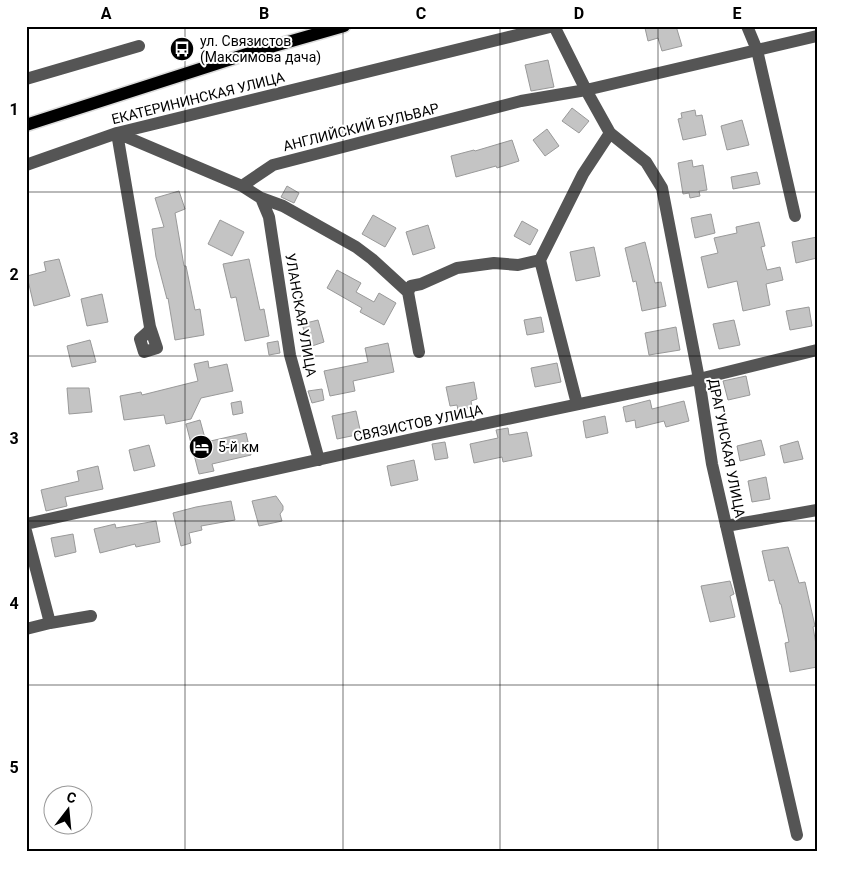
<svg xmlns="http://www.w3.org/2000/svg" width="843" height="877" viewBox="0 0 843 877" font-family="Roboto,sans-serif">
<rect width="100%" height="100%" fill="#fff"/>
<path fill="#c4c4c4" stroke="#999" d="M653 26H676L682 46 662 51 658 38 648 41 645 28Z
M548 60 554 87 531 91 525 65Z
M572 108 589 121 579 133 562 121Z
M695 110 696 116 702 115 706 135 683 140 678 119 682 118 681 113Z
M742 120 749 145 727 150 721 126Z
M547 129 559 146 545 156 533 140Z
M512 140 519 161 497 168 496 166 456 177 451 156 474 150 475 151Z
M692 160 693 167 703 165 707 190 699 191 700 196 690 198 689 193 683 194 678 163Z
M757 172 760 184 733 189 731 177Z
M287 186 299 193 294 203 281 197Z
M179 191 185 209 175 213 184 266H186L195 310 200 309 204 335 175 340 168 298 167 299 156 257 152 229 164 227 155 198Z
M711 214 715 233 695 238 691 218Z
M373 215 396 228 385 247 362 234Z
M220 220 244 232 232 256 208 244Z
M522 221 538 230 530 245 514 236Z
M759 222 765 246 761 247 767 270 780 267 783 280 766 284 770 305 743 311 737 281 708 288 701 257 718 253 714 238 737 233 736 227Z
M428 225 435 248 413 255 406 232Z
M817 237V258L796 263 792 242Z
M645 242 655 283 661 282 666 306 642 311 636 281 633 282 625 248Z
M594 247 600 276 576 281 570 252Z
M59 259 70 296 34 306 27 276 46 271 44 262Z
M249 259 260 310 264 309 269 336 245 341 236 297 231 298 223 264Z
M337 270 361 283 356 292 374 302 379 293 396 303 384 325 360 312 362 308 327 288Z
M102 294 108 322 87 326 81 299Z
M809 307 812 326 790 330 786 311Z
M541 317 544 332 527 335 524 320Z
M318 320 324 342 309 347 302 324Z
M734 320 740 345 719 349 713 324Z
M676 327 680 350 649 355 645 333Z
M90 340 96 362 72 367 67 346Z
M278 341 280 353 269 355 267 343Z
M388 343 394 372 353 381 355 391 330 396 324 371 368 362 365 348Z
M208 361 209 368 227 364 233 391 201 398 191 419 166 424 164 415 124 420 120 396 141 392 142 395 198 381 194 364Z
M557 363 561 382 535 387 531 368Z
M746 376 750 395 728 400 723 381Z
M474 382 477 399 471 401 472 407 458 410 457 405 450 406 446 387Z
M67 388H89L92 412 69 414Z
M322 389 324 400 312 403 308 391Z
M650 400 652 409 684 401 689 421 666 427 664 421 636 428 635 420 626 422 623 407Z
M241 401 243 413 233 415 231 403Z
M356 411 361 434 337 439 332 416Z
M605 416 608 433 586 438 583 421Z
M200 420 206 442 246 433 251 455 212 464 214 471 199 474 186 424Z
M508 428 509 435 527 432 532 456 503 462 502 457 474 463 470 444 498 438 496 430Z
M761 440 765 455 740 461 737 446Z
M798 441 803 459 784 463 780 446Z
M445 442 448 458 435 460 432 444Z
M149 445 155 466 134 471 129 450Z
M414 460 418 480 391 486 387 466Z
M98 466 103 489 65 497 67 506 46 511 41 490 79 481 77 471Z
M766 477 770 499 752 502 748 481Z
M276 496 283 506V510L280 514 282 521 259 526 252 501Z
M231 501 235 520 201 526 202 530 189 533 191 543 181 546 173 513 196 507Z
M156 521 160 542 136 547 135 544 100 553 94 529 115 524 116 528Z
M73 534 76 552 55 557 51 538Z
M788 547 799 583 805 582 815 626 813 627 817 650V667L790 672 785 643 789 642 781 604H780L774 580 769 581 762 551Z
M730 581 734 594 730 596 735 617 710 622 701 586Z"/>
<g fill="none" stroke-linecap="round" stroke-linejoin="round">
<g stroke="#dbdbdb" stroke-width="15">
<path id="major" d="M26 125 253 52 344 26"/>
</g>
<path stroke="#555" stroke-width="12" d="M554 26 586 90 610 133 646 162 662 188 699 379 712 464 797 835
M747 26 757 50 795 216
M26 79 139 46
M117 133 242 186 261 198 269 217 290 355 319 460
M117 133 150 327 157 348 144 352 140 339 149 331 150 327
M26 165 117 133 554 26
M242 186 273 165 521 101 586 90 817 36
M261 198 283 206 356 247 372 259 408 292 411 286 421 284 457 268 494 263 518 265 540 260 583 174 610 133
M540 260 577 404
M408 292 419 352
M26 524 435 434 699 379 817 350
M726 526 817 510
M26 531 50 623
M26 629 50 623 91 616"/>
<use href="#major" stroke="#000" stroke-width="12"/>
</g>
<path fill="none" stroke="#000" stroke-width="1" stroke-opacity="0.55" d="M185 26V851M343 26V851M500 26V851M658 26V851M26 192H817M26 356H817M26 521H817M26 685H817"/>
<defs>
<g id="bus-disc" transform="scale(1.25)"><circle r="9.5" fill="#000" stroke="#fff"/><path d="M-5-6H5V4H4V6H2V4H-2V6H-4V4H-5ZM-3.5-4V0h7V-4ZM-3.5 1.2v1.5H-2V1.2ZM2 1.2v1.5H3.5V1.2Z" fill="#fff"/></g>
<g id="hotel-disc" transform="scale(1.25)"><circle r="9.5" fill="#000" stroke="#fff"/><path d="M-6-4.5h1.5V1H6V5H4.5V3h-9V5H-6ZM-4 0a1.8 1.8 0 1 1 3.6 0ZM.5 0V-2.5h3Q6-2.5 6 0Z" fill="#fff"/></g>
</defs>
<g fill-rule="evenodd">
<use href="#bus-disc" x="182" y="49"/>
<use href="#hotel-disc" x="201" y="447"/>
</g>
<g text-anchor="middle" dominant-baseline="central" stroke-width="4" stroke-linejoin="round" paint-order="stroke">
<g font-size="14" fill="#000" stroke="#fff" text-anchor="start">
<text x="200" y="41">ул. Связистов<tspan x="200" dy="16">(Максимова дача)</tspan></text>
<text x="218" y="447">5-й км</text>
</g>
<g font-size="14" fill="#000" stroke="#fff">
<text transform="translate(198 98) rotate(-14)">ЕКАТЕРИНИНСКАЯ УЛИЦА</text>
<text transform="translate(361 127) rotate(-14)">АНГЛИЙСКИЙ БУЛЬВАР</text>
<text transform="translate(301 315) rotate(80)">УЛАНСКАЯ УЛИЦА</text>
<text transform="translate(418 423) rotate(-12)">СВЯЗИСТОВ УЛИЦА</text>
<text transform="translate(727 448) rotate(79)">ДРАГУНСКАЯ УЛИЦА</text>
</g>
</g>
<rect width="843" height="877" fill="none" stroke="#ffffff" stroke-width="55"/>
<g transform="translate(68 810) rotate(16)"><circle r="24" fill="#ffffff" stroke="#999999"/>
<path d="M0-4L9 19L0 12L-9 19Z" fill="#000000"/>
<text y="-8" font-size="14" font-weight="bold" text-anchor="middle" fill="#000000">С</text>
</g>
<rect x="28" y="28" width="788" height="822" fill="none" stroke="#000" stroke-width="2"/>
<g font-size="16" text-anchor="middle" font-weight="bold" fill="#000">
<text x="106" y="19">A</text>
<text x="264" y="19">B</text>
<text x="421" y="19">C</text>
<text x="579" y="19">D</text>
<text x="737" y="19">E</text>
<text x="14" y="115">1</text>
<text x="14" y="280">2</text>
<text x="14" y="444">3</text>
<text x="14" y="609">4</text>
<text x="14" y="773">5</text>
</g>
</svg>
